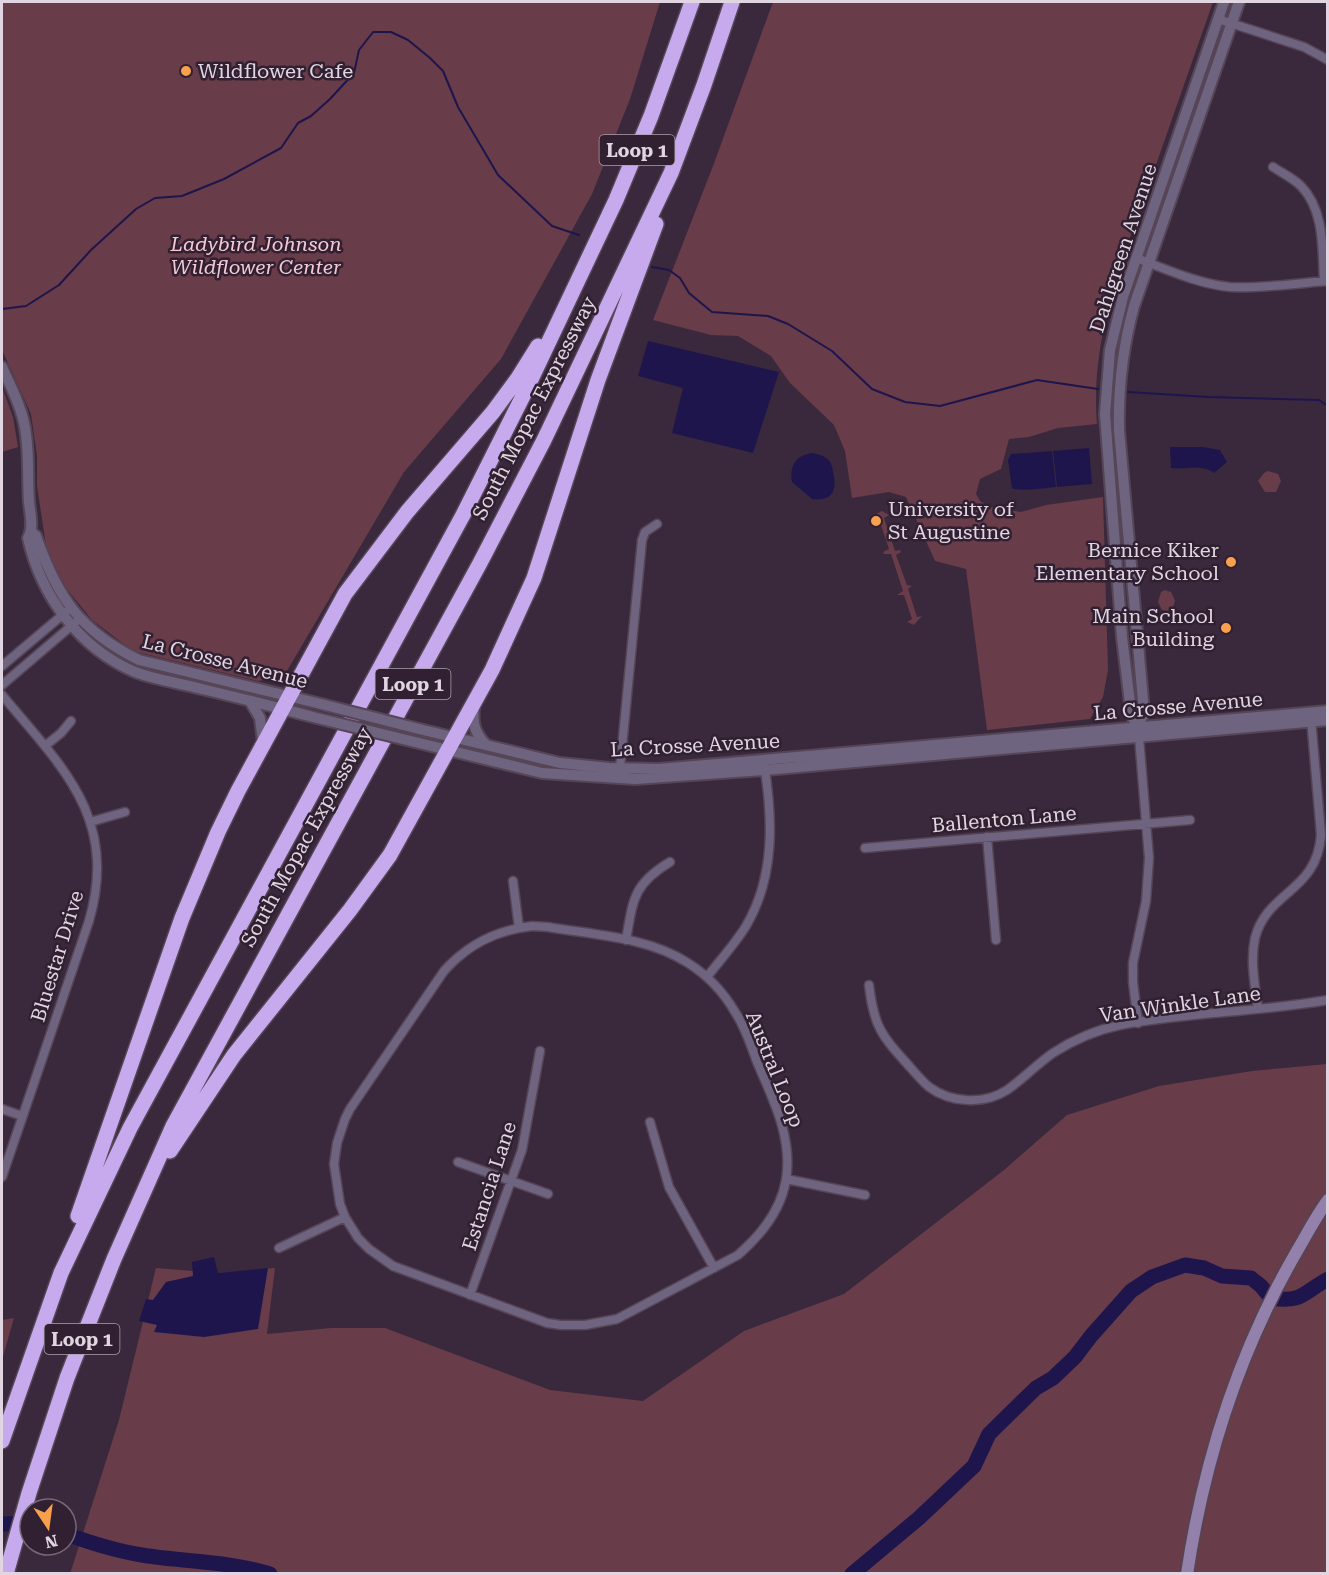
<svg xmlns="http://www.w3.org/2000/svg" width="1329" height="1575" viewBox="0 0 1329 1575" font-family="'Roboto Serif',serif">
<rect width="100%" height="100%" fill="#3a293c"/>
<path fill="#683c48" d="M2 2H660L630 99 592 194 501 359 404 472 284 676 258 681 133 651 92 620 66 588 47 552 37 486V456L31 414 2 350Z
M773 2H1213C1192 62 1171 122 1150 182 1122 259 1090 340 1097 424L1058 428 1029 437 1009 439 1001 469 980 479 976 494 980 501 990 507 1021 512 1046 505 1103 497 1108 670 1103 697 1090 719 987 730 966 569 935 561 906 497 889 492 852 498 845 451 834 425 790 383 771 356 738 336 711 335 653 320 713 166Z
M2 387 13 417 18 447 2 452Z
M1268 471 1278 474 1281 481 1276 492H1265L1258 481 1264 473Z
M882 511 889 515 884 518 895 551 900 550 901 552 896 555 907 585 912 586 908 589 917 617 922 616 914 625 907 622 912 619 904 595H897L903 591 891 554H884L883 552 889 549 879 519H873L874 515Z
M1165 590 1171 592 1175 601 1172 610 1169 612 1162 610 1158 602 1161 592Z
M1327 1064V1573L70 1574 119 1420 156 1268 218 1273 275 1268 267 1334 331 1328H385L550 1390 643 1401 744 1331 844 1294 1004 1170 1067 1115 1159 1086 1252 1071Z
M14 1318 2 1360V1320Z"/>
<path fill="#1e154d" d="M648 341 779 372 753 453 672 433 683 388 638 376Z
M1170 447H1203L1220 450 1227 462 1214 473C1203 464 1184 470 1171 468Z
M1089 448 1092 484 1057 487 1053 451Z
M1052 451 1056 487C1046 488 1018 492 1012 488L1008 460 1011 454Z
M812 453C817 454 822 455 826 458 831 461 832 466 833 471 837 489 834 502 812 499L792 482C789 466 796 455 812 453Z
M214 1257 218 1273 268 1268 258 1329 204 1337 154 1332 157 1325 139 1321 146 1299 153 1300 166 1282 193 1276 192 1262Z"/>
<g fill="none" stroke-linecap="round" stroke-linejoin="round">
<path stroke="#1e154d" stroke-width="2" d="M652 267 669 270 680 278 689 293 712 312 768 316 788 324 832 351 872 389 905 402 940 406 1037 380 1098 389
M2 309 26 306 59 285 91 250 136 209 155 198 182 196 224 179 281 148 298 123 311 116 330 99 354 73 359 50 373 32H391L408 40 430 58 443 71 458 107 498 175 552 226 579 235
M1128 392 1209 397 1319 400 1328 406"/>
<path stroke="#1e154d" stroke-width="15" d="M2 1524 30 1523
M66 1534C91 1543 116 1551 142 1555 184 1562 228 1561 270 1574
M852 1574 919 1518 974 1466 989 1434 1036 1388 1053 1378 1075 1357 1091 1336 1131 1291 1152 1277 1185 1265 1204 1268 1222 1276 1251 1278 1261 1286 1271 1298C1303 1303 1302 1293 1328 1279"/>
<g stroke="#554556" stroke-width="11">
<path id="minor" d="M1218 19 1304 47 1328 60
M1273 167C1282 173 1293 178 1301 186 1325 211 1322 249 1324 281
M1136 258C1166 269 1198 284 1230 287 1262 289 1295 283 1328 281
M2 666 66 612
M2 685 77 621
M2 695C62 767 119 818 89 921L2 1177
M45 746 61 733 71 721
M620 768 642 540 645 532 657 524
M90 822 125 812
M987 837 996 940
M865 848 1190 820
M513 881 519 928
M532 926 548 927C595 935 648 937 688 963 707 975 724 993 735 1012 745 1027 751 1045 757 1062 773 1099 793 1138 786 1180 781 1210 761 1235 738 1255L617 1319 585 1325H561L547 1323 393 1266 369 1249 358 1238 345 1217 340 1204 334 1164 337 1143 345 1119 350 1109 444 971C468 944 496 930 532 926Z
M626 940C633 900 633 884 670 862
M707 977C720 960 735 944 746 926 775 877 773 819 764 764
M869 985C874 1028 882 1036 910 1067 916 1074 922 1081 929 1087 951 1103 984 1105 1007 1090 1023 1079 1037 1064 1053 1053 1073 1040 1096 1030 1120 1025 1188 1012 1259 1012 1328 1000
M1258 1009C1255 986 1250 961 1255 938 1267 891 1317 892 1321 835L1311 718
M1138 1023 1133 982V963L1146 901 1149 858 1139 737
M2 1109 22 1116
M650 1122 669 1187 714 1268
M458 1162 548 1194
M786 1179 865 1195
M279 1248 345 1217
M470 1295 522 1150 540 1051"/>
</g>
<g stroke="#554556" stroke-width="14">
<path id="tertiary" d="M2 367C10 385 20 403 24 423 30 449 27 475 29 502 30 513 34 528 28 538 41 596 79 648 135 672 156 680 180 683 202 689 240 698 279 708 317 718
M31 532 36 536C57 597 80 631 139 660L321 704
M250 701 260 718 263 742
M474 708C472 724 475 733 486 745
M1138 727 1144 712 1119 430C1118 388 1123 346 1134 306L1239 2
M419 729 560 763 609 768 659 769 1328 711
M1139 734C1138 725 1132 719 1131 711 1128 686 1125 662 1122 637L1105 414 1110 350 1123 297 1224 2
M415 742 542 773 635 779 765 770 1328 720"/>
</g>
<g stroke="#554556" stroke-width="15">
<path id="secondary" d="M1187 1574C1204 1460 1239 1351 1297 1251 1307 1234 1316 1216 1328 1200"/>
</g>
<g stroke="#554556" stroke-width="18">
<path id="motorway" d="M170 1151 234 1055 350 910 390 855 492 670 534 578 598 380 656 224
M78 1216 182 918 218 832 238 791 345 594 407 512 493 412 518 378 538 346
M2 1441 61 1273 130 1128 463 515 526 390 616 200 651 116 692 2
M6 1574 29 1493 67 1378 114 1259 173 1126 480 563 544 440 671 173 704 85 732 2"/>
</g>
<use href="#minor" stroke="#6f647f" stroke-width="8"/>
<use href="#tertiary" stroke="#6f647f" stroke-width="10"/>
<use href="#secondary" stroke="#9380ab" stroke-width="12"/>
<use href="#motorway" stroke="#c6aaed" stroke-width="15"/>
<g stroke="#554556" stroke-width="14" stroke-linecap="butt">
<path id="tertiary-bridge" d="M321 704 419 729
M317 718 415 742"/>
</g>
<use href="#tertiary-bridge" stroke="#6f647f" stroke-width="10"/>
</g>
<g fill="#f8a04b" stroke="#302031" stroke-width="2">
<circle cx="186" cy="71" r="6"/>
<circle cx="876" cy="521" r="6"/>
<circle cx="1231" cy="562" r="6"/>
<circle cx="1226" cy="628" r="6"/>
</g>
<g text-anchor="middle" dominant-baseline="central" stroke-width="5" stroke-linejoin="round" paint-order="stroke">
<g fill="#302031" stroke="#ab9fac" stroke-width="1.5">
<rect x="599.5" y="135" width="75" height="30" rx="4.5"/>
<rect x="375.5" y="669" width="75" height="30" rx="4.5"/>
<rect x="44.5" y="1324" width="75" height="30" rx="4.5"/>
</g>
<g font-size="18" font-weight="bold" fill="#e0d5e1">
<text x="637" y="150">Loop 1</text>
<text x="413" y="684">Loop 1</text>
<text x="82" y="1339">Loop 1</text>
</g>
<g font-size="20" fill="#e0d5e1" stroke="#302031" text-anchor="start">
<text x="198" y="71">Wildflower Cafe</text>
<text x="888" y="509">University of<tspan x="888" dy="23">St Augustine</tspan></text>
<text x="1219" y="550" text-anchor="end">Bernice Kiker<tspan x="1219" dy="23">Elementary School</tspan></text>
<text x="1214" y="616" text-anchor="end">Main School<tspan x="1214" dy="23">Building</tspan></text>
</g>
<g font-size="20" font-style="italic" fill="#f5c9d3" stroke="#302031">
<text x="256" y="244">Ladybird Johnson<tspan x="256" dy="23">Wildflower Center</tspan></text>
</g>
<g font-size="20" fill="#e0d5e1" stroke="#302031">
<text transform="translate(1123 248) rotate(-72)">Dahlgreen Avenue</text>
<text transform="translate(534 408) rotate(-63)">South Mopac Expressway</text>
<text transform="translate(225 661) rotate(14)">La Crosse Avenue</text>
<text transform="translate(1178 706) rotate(-5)">La Crosse Avenue</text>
<text transform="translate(695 745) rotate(-3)">La Crosse Avenue</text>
<text transform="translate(1004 819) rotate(-5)">Ballenton Lane</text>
<text transform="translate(306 837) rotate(-61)">South Mopac Expressway</text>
<text transform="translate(57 956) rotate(-73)">Bluestar Drive</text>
<text transform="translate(1180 1004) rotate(-8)">Van Winkle Lane</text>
<text transform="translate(775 1069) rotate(68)">Austral Loop</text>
<text transform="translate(489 1186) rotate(-72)">Estancia Lane</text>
</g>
</g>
<rect width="1329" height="1575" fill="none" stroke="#e0d5e1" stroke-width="6"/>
<g transform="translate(48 1527) rotate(167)"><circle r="28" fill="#302031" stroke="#766877" stroke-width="1.5"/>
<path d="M0-4.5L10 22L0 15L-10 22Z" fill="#f8a04b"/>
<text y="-9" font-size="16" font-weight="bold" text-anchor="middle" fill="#e0d5e1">N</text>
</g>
</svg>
